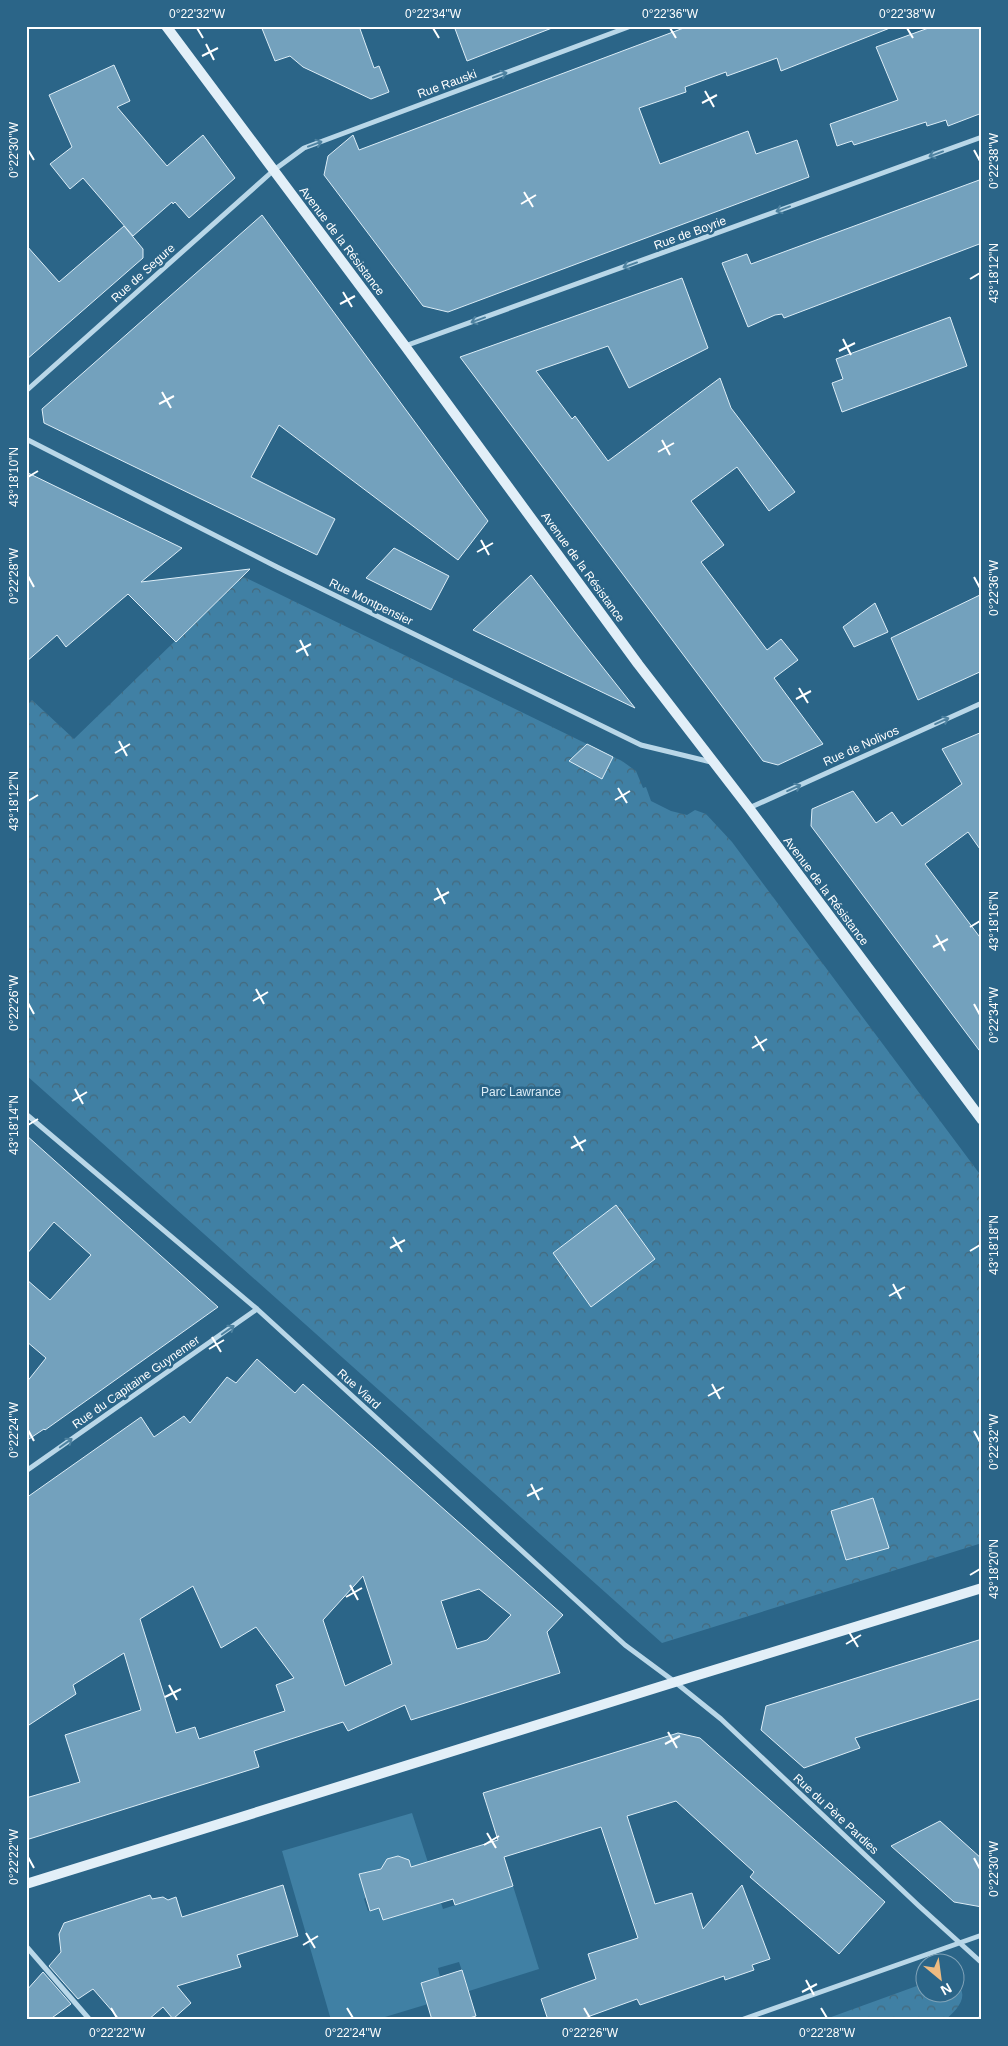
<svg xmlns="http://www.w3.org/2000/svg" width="1008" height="2046" viewBox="0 0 1008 2046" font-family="Helvetica,sans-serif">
<defs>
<pattern id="forest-crowns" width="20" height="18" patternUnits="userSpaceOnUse" patternTransform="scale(1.25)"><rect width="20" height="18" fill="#4080a4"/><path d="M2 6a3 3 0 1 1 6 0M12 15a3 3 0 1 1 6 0" fill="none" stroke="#45697c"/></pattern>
</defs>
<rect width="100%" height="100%" fill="#2b6588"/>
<path fill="#4080a4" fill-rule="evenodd" d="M412 1813 443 1909 513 1886 539 1969 469 1991 459 1962 438 1968 440 1977 421 1983 428 2004 375 2020H331L282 1851ZM398 1856 403 1858V1861L409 1860 415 1879 432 1905 383 1920 379 1908 368 1911 364 1899 366 1897 359 1874 387 1867V1859Z"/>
<path fill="url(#forest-crowns)" d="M242 576 622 761 636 771 643 788 646 787 651 801 671 811 687 815 695 810 706 814 732 842 982 1177V1543L662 1643 26 1075V706L32 700 74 739Z
M925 1983 926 1994H956V1983C971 1996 956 2011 945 2020H823Z"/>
<path fill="#73a1bd" stroke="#dcedf7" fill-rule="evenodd" d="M261 26H359L374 68 379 66 389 92 371 99 303 67 290 56 275 61Z
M454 26H552V28L467 61Z
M689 26H890V28L781 71 777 58 727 76 726 72 685 87 686 92 639 108 660 164 748 131 756 154 797 140 809 177 448 312 423 306 324 175 328 156 353 135 359 150Z
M934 26H982V113L948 126 946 120 927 126 926 122 854 145 852 141 837 146 830 124 898 100 876 47Z
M114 65 130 101 117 107 167 166 203 135 235 178 189 218 175 202 173 204 172 202 133 236 83 178 70 189 50 164 72 147 49 95Z
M982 179V243L784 318 782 314 775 315 748 327 722 263 747 254 751 264Z
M262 215 488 521 458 560 279 425 251 477 335 519 317 555 44 423 42 409Z
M124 226 143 249V258L26 360V245L59 282Z
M682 278 708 348 629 388 608 346 536 371 572 419 575 416 608 461 720 378 731 408 795 492 769 511 737 467 691 501 724 545 701 562 767 650 781 639 798 660 774 678 823 744 778 765 763 761 460 357Z
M950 317 967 366 842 412 832 383 843 379 836 359Z
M26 472 182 548 141 582 250 569 176 642 128 594 66 647 57 635 26 662Z
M394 548 449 576 431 610 366 578Z
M531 575 574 631 635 708 473 630Z
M982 594V671L918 700 891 638Z
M875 603 888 632 854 647 843 627Z
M982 732V852L968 832 925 864 982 940V1054L811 826 812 809 853 791 876 823 892 812 902 826 962 784 942 749Z
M587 744 613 757 602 779 569 761Z
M26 1135 218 1307 45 1430 44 1429 26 1441V1383L46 1358 26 1341V1279L50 1300 91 1255 54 1222 26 1255Z
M616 1205 655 1259 591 1307 553 1253Z
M257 1359 295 1393 303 1384 563 1615 547 1632 560 1673 411 1720 405 1705 348 1731 343 1722 254 1751 259 1767 26 1840V1798L80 1782 65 1735 141 1710 124 1653 73 1685 76 1694 26 1727V1498L141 1417 154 1437 184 1416 190 1423 227 1377 236 1383ZM363 1576 392 1664 345 1686 323 1620ZM193 1586 221 1648 256 1627 294 1678 276 1685 285 1711 199 1739 195 1727 176 1733 140 1619ZM479 1589 511 1615 487 1640 457 1649 441 1601Z
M873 1498 889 1548 846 1560 831 1511Z
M982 1639V1698L855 1738 860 1748 804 1768 761 1730 766 1706Z
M678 1733 700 1738 885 1902 839 1954 750 1877 754 1872 676 1801 627 1816 655 1904 692 1893 703 1929 742 1885 770 1959 752 1965 754 1970 725 1980 724 1976 640 2005 637 1999 579 2020H548L541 1999 596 1979 588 1954 638 1938 601 1827 504 1857 513 1886 455 1905 453 1899 383 1920 379 1908 370 1911 359 1874 381 1869 387 1859 398 1856 409 1860 411 1867 498 1840 483 1793Z
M940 1821 982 1859V1907L954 1902 891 1846Z
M283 1885 298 1936 237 1955 241 1967 177 1986 191 2003 173 2019 163 2007 148 2020H120L93 1989 78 1999 49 1966 61 1952 59 1934 64 1923 150 1895 152 1899 163 1897 168 1900 176 1897 182 1917Z
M462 1970 476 2016 463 2020H432L421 1983Z
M43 1972 71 2004 49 2020H26V1991Z"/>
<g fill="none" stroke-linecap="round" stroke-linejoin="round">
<path stroke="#b9d7e8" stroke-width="5" d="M405 346 982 137
M26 391 274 170 304 148 631 26
M26 439 277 567 641 745 711 762
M749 808 982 703
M26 1114 257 1309 625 1645 675 1682 721 1719 919 1906 982 1963
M26 1471 257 1309
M26 1946 90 2020
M741 2020 982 1935
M979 2020 982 2017"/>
<path stroke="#e2eff8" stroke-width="10" d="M166 26 405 346 638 664 749 808 982 1120
M26 1884 675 1682 982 1588"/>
</g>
<defs><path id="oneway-shaft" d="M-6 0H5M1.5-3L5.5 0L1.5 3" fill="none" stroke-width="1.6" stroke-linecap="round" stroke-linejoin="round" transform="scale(1.25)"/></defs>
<g stroke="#4e82a0">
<use href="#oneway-shaft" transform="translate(500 75) rotate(-20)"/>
<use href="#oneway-shaft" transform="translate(315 144) rotate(-20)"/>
<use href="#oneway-shaft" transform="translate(936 154) rotate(160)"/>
<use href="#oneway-shaft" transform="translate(783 209) rotate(160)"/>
<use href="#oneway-shaft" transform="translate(630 265) rotate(160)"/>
<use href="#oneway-shaft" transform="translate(478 320) rotate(160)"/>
<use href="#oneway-shaft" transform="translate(942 721) rotate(-24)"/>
<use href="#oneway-shaft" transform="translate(794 788) rotate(-24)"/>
<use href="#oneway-shaft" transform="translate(228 1330) rotate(-35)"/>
<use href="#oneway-shaft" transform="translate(66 1443) rotate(-35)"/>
</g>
<path fill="none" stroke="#fff" stroke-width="2" d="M197 28 203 38M433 28 439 38M670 28 676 38M907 28 913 38M206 44 214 60M202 56 218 48M705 91 714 107M702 103 717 95M28 150 34 160M974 150 980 161M524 192 533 207M521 204 536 195M970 279 980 273M343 292 352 307M340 304 355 296M843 339 851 355M839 351 855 343M162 392 171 408M159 404 174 396M662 440 670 455M658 452 674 443M28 477 38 471M481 540 489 555M477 552 493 543M28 576 34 587M974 577 980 588M300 640 308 656M296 652 311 644M799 688 808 703M796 699 811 691M119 741 127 756M115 753 130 744M618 788 627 803M615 800 630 791M28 801 38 795M437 888 445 904M434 900 449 892M970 927 980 921M936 935 945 951M933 947 948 939M256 989 264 1004M253 1001 268 992M28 1003 34 1014M974 1004 980 1015M755 1036 764 1051M752 1048 767 1039M75 1089 83 1104M72 1101 87 1092M28 1125 38 1119M574 1136 583 1151M571 1148 586 1140M393 1237 402 1252M390 1248 405 1240M970 1251 980 1245M893 1284 901 1299M889 1296 905 1287M212 1337 221 1352M209 1349 224 1340M712 1384 720 1399M708 1396 724 1387M28 1430 34 1441M974 1431 980 1442M531 1484 539 1500M527 1496 543 1488M970 1575 980 1569M350 1585 358 1600M346 1597 362 1588M849 1632 858 1647M846 1644 861 1635M169 1685 177 1700M165 1697 181 1689M668 1732 677 1748M665 1744 680 1736M487 1833 496 1848M484 1845 499 1836M28 1857 34 1868M974 1858 980 1869M306 1933 315 1948M303 1945 318 1936M806 1980 814 1995M802 1992 817 1984M111 2008 117 2018M347 2008 353 2018M584 2008 590 2018M821 2008 827 2018"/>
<g text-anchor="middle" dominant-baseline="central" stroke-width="5" stroke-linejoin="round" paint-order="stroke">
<g font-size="12" fill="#fff" stroke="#2b6588">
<text transform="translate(447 84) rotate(-20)">Rue Rauski</text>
<text transform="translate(690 233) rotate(-20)">Rue de Boyrie</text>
<text transform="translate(342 241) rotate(53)">Avenue de la Résistance</text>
<text transform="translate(143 273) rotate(-42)">Rue de Segure</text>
<text transform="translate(583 567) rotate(54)">Avenue de la Résistance</text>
<text transform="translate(371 602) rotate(26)">Rue Montpensier</text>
<text transform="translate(861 746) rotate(-24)">Rue de Nolivos</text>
<text transform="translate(826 891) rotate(53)">Avenue de la Résistance</text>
<text transform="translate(136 1382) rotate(-35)">Rue du Capitaine Guynemer</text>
<text transform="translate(359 1389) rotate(42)">Rue Viard</text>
<text transform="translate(836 1814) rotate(43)">Rue du Père Pardies</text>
</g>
<g font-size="12" fill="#dcedf7" stroke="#2b6588">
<text x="521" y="1092">Parc Lawrance</text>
</g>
</g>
<rect width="1008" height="2046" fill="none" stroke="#2b6588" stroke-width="55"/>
<g transform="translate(940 1978) rotate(151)"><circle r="24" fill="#2b6588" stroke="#80a3b8"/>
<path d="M0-4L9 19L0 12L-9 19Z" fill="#eebb81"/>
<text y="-8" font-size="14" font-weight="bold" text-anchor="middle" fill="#ffffff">N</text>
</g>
<rect x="28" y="28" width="952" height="1990" fill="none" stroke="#fff" stroke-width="2"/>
<g font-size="12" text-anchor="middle" fill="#fff">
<text x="197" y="18">0°22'32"W</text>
<text x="433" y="18">0°22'34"W</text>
<text x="670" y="18">0°22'36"W</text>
<text x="907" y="18">0°22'38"W</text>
<text transform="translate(14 150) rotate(-90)" y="4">0°22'30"W</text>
<text transform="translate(994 161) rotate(-90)" y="4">0°22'38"W</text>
<text transform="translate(994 273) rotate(-90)" y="4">43°18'12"N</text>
<text transform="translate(14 477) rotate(-90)" y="4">43°18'10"N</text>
<text transform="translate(14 576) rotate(-90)" y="4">0°22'28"W</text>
<text transform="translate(994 588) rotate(-90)" y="4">0°22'36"W</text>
<text transform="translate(14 801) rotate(-90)" y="4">43°18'12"N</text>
<text transform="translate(994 921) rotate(-90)" y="4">43°18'16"N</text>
<text transform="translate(14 1003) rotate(-90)" y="4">0°22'26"W</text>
<text transform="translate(994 1015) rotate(-90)" y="4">0°22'34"W</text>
<text transform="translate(14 1125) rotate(-90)" y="4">43°18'14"N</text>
<text transform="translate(994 1245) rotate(-90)" y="4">43°18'18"N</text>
<text transform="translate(14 1430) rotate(-90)" y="4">0°22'24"W</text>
<text transform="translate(994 1442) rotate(-90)" y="4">0°22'32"W</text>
<text transform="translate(994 1569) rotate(-90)" y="4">43°18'20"N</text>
<text transform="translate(14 1857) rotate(-90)" y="4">0°22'22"W</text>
<text transform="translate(994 1869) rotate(-90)" y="4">0°22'30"W</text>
<text x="117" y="2037">0°22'22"W</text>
<text x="353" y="2037">0°22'24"W</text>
<text x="590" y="2037">0°22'26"W</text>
<text x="827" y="2037">0°22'28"W</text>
</g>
</svg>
